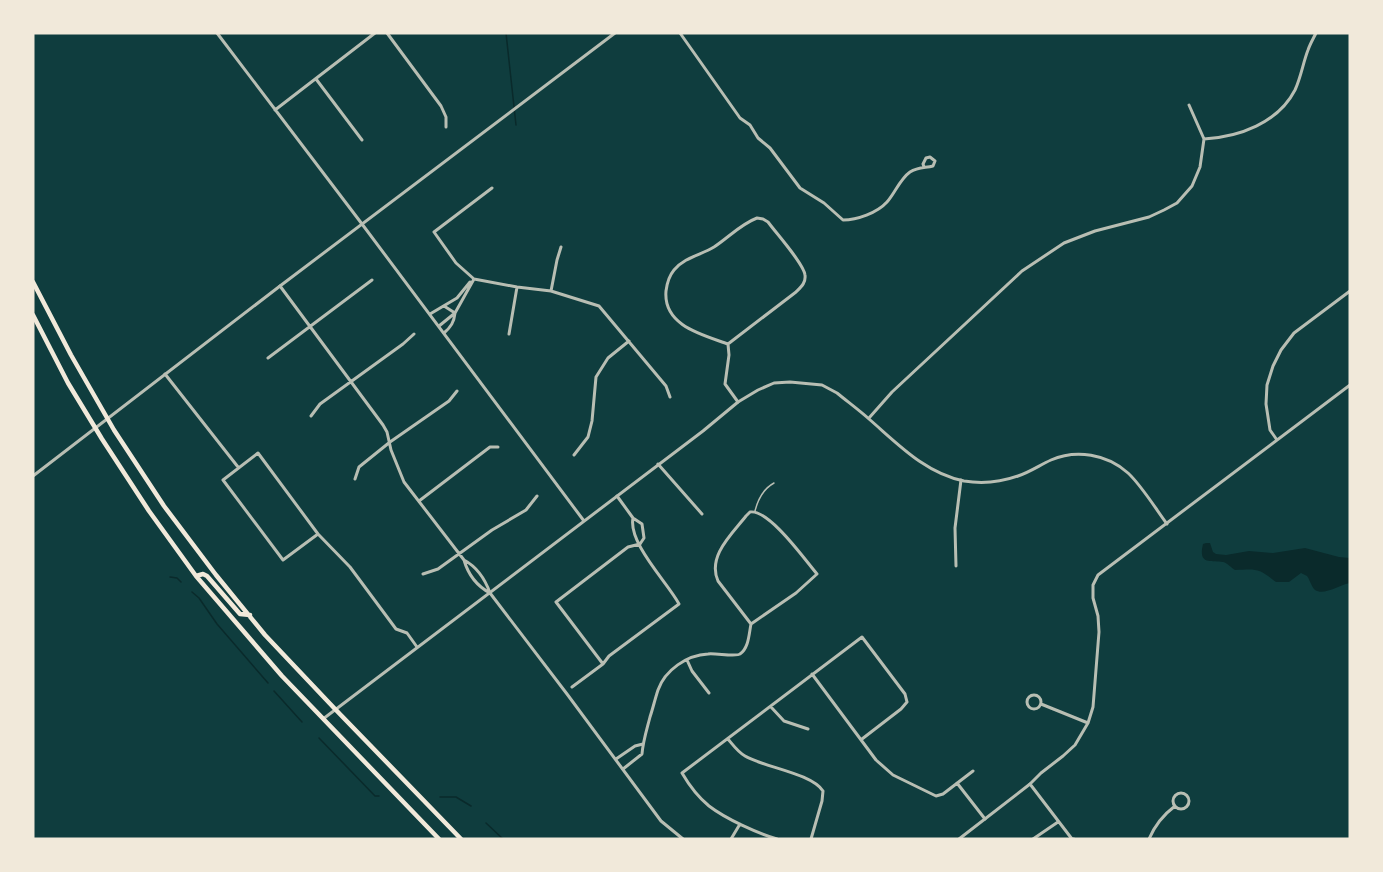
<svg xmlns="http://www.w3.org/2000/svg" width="1383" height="872" viewBox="0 0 1383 872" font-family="'Archivo Narrow',sans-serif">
<rect width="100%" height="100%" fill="#0f3d3e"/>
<path fill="#0a2a2b" d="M1206 543H1210L1213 552 1216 554 1226 555 1249 551 1273 553 1305 548 1339 557 1350 558V583C1339 585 1324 596 1315 590 1311 586 1310 580 1307 576L1301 573 1289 582H1276C1258 568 1258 569 1235 570 1231 568 1228 563 1223 562 1210 560 1198 565 1203 544Z"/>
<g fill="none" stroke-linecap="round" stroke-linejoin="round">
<path stroke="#0a2a2b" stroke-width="1.5" d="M506 33 516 125
M170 577 177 578 181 582
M192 592 199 598 217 624 268 683
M274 691 302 722
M319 738 375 796H379
M440 797H456L471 806
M486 823 503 839"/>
<path stroke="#b8beb3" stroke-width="1.5" d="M755 511C758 499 763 489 774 483"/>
<path stroke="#b8beb3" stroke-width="3" d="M217 33 362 224
M387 33 441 106 446 117V127
M680 33 740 118 750 125 758 138 770 148 800 188 824 203 843 220C857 220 877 213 887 202 895 193 900 179 910 172 918 167 925 168 933 166L935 161 930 157 926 158 923 164 924 167
M316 79 362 140
M275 110 375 33
M1204 139C1239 137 1278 123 1295 90 1301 77 1303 63 1308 50 1310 44 1313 39 1316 33
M492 188 434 232 456 263 474 279 517 287 551 291 599 306 666 386 670 397
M757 218 763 219 768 222C776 233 804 264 805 275 806 283 801 287 796 292L728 344C703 335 663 326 666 291 667 283 669 276 674 270 685 257 701 255 714 247 729 237 741 224 757 218Z
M280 286 383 425 387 432 391 450 404 482 464 560C468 574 477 586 490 593
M551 291 557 260 561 247
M444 306 455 313
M430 314 457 298 470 282
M439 326 455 313
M444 333C451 327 454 322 455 313L474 279
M509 334 517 287
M728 344 729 355 725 384 738 402
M268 358 372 280
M165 374 238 467
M311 416 320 404 403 344 414 334
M869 418 892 392 1022 271 1064 243 1095 231 1149 217 1164 210 1177 203 1192 186 1200 167 1204 139 1189 105
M1277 440 1270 430 1266 404 1267 385 1273 366 1281 350 1294 333 1350 291
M574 455 588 437 592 421 596 377 608 358 629 341
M658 464 702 514
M355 479 359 467 390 442 449 401 457 391
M617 496 633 518 642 524 644 538 640 544
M419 501 490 447H498
M750 512C769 509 805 560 817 574L796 593 751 624 718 581C707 556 732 534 746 516Z
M318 534 283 560 223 480 258 453 318 534 350 567 396 629 407 633 417 647
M464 560C477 567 485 579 490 593
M956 566 955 528 961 480
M423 574 438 569 492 530 526 510 537 496
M687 660 692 671 709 693
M603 664 556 602 628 547 640 544
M812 674 876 760 893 775 936 796 943 794 973 771
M572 687 603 664 609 656 679 604C667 582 628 543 633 518
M1027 702a7 7 0 1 1 14 0a7 7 0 1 1-14 0Z
M1041 704 1088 723
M771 707 784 721 808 729
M728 739C733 745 738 752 745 756 763 767 811 773 823 791
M862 739 901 709 907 702
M616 759 635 746 643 744
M623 769 642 754C643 741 647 729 650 717 653 708 655 699 658 690 665 670 687 655 708 654 715 653 737 657 740 654 749 648 749 633 751 624
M957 783 985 819
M1173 801a8 8 0 1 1 16 0a8 8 0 1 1-16 0Z
M731 839 740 824
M777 839C757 833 726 819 709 806 698 797 689 785 682 773L862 637 905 694 907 702
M811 839 822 801 823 791
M1033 839 1058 822
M1074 839H1072L1030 784 1041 773 1063 756 1075 745 1088 723 1093 707 1099 632 1098 616 1093 598V585L1098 575 1350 385
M1149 839C1155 825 1163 815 1175 806"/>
<path stroke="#b8beb3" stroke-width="3" d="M362 224 584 521
M33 476 280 286 615 33
M490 593 567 694 661 821 683 839
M323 719 703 431 738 402 758 390 774 383 790 382 822 385 837 393C848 402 859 410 869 419 898 444 925 473 964 481 982 484 1001 482 1018 476 1030 472 1040 465 1051 460 1076 449 1107 454 1128 473 1142 486 1155 508 1167 524
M959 839 1030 784"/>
<path stroke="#f1e9da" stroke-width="4.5" d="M33 282 71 355 114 430 164 506 216 575 265 635 335 709 461 839
M33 315 68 383 102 439 149 511 196 576 282 676 439 839
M196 576 203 574 207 576 240 614 250 615"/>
</g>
<rect width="1383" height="872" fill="none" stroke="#f1e9da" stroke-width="69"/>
</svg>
